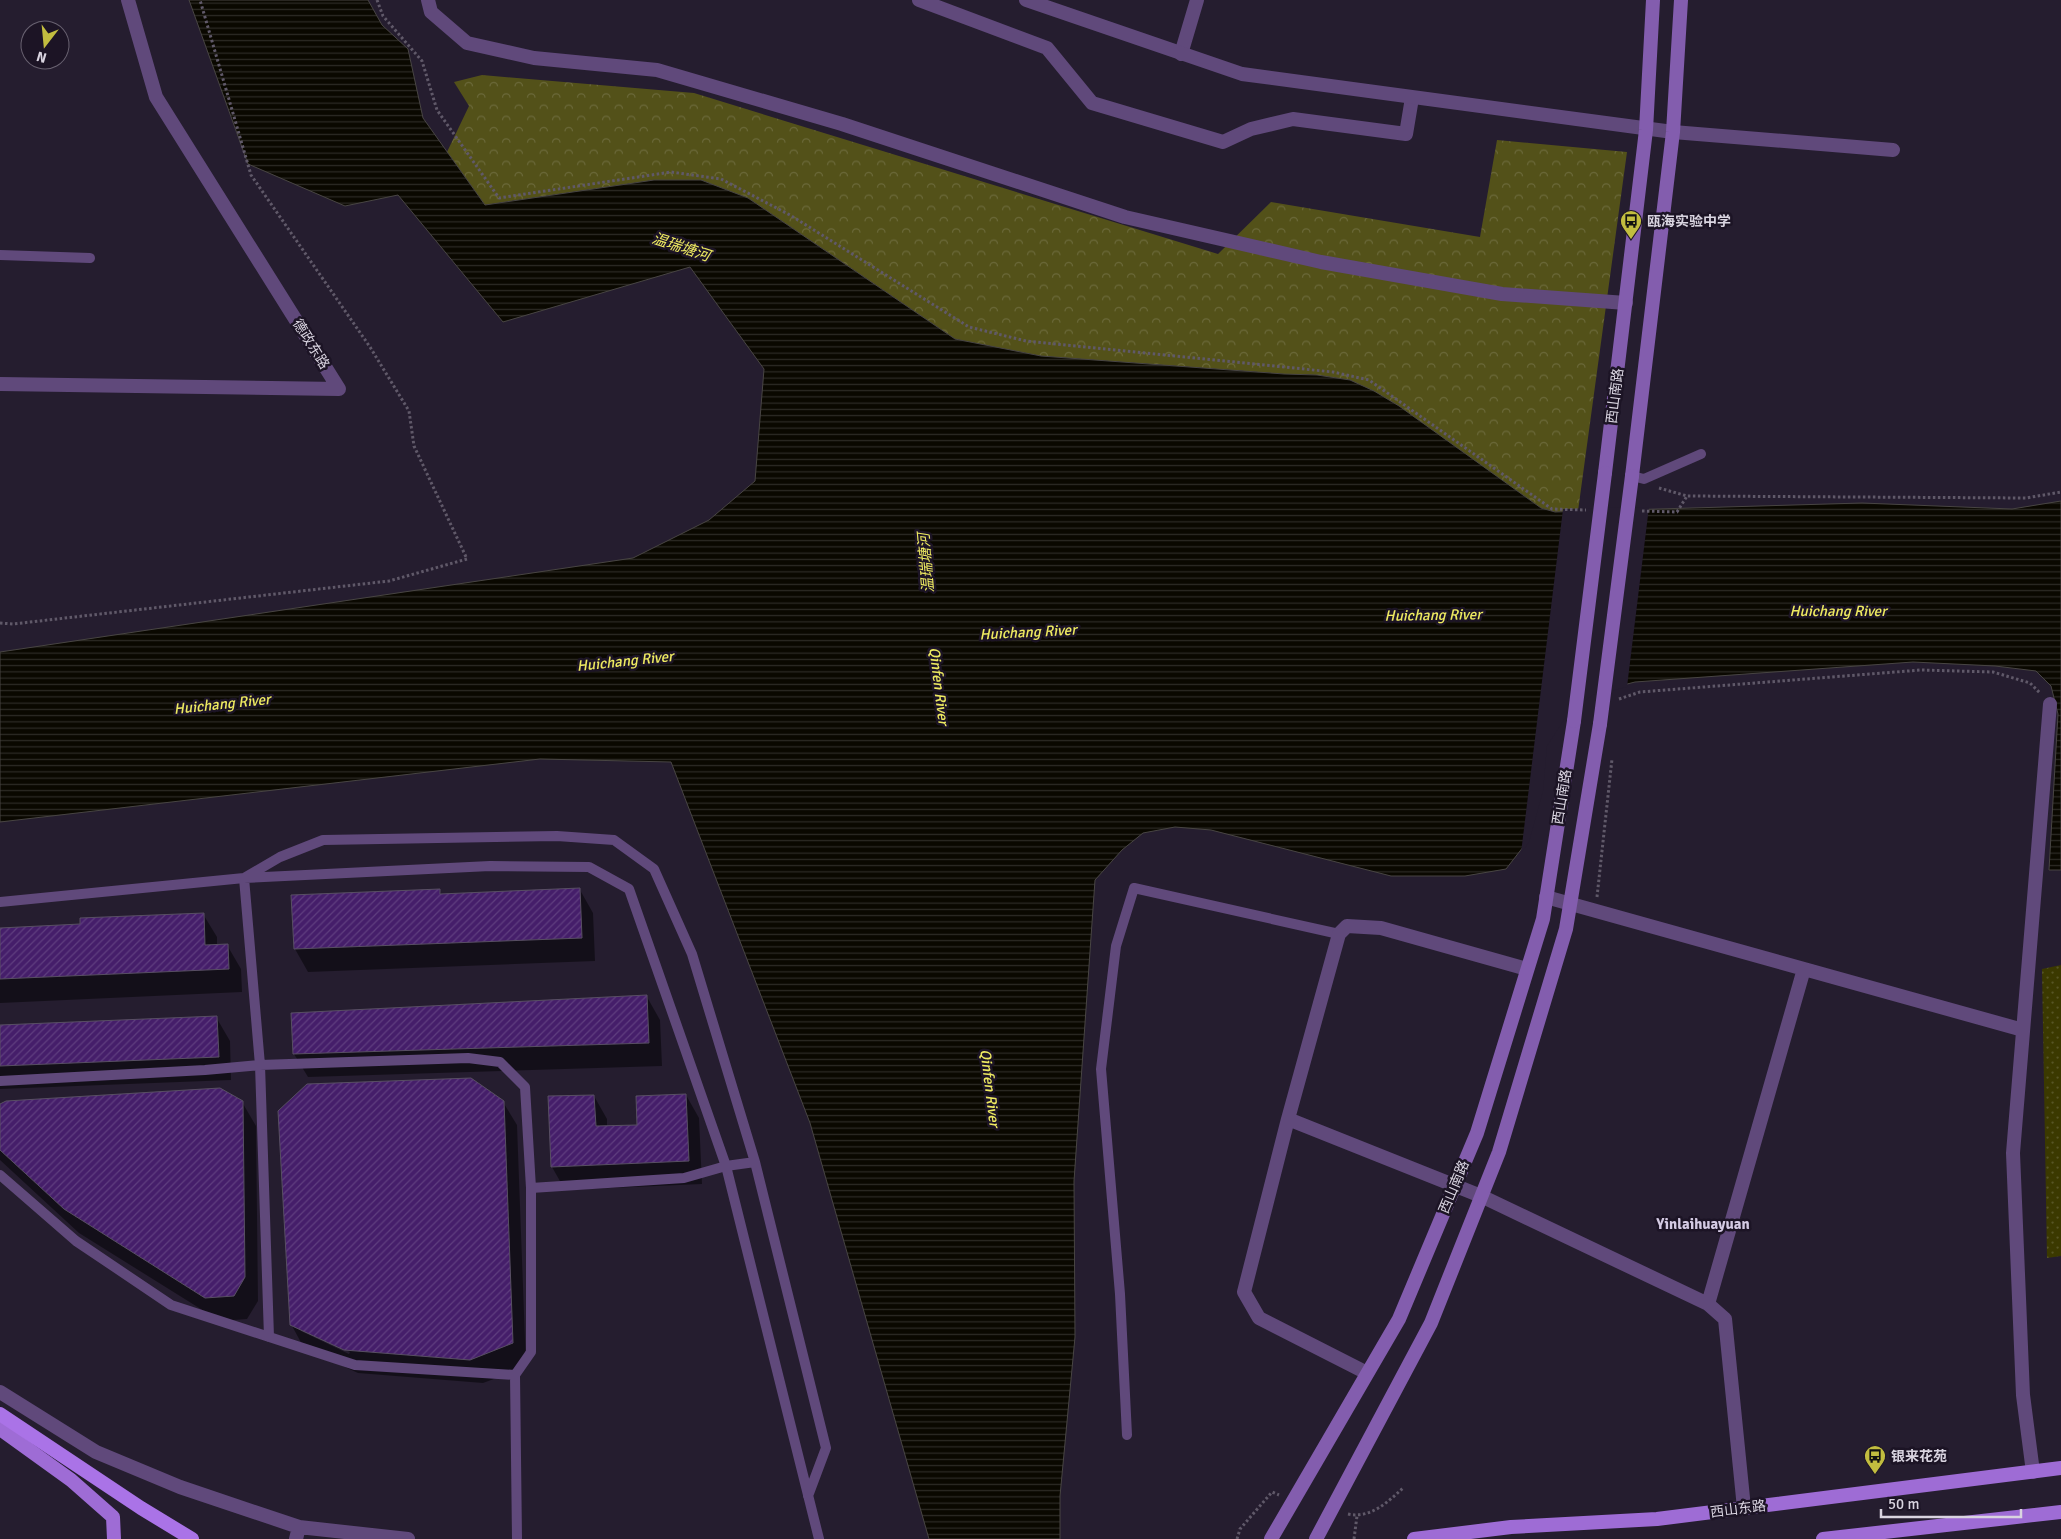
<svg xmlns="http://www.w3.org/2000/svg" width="2061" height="1539" viewBox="0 0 2061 1539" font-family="Signika,'Noto Sans SC',sans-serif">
<defs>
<pattern id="forest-crowns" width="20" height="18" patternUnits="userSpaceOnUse" patternTransform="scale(1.25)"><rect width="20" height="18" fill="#535119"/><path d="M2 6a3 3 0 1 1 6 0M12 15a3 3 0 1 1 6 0" fill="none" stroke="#6b693a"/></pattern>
<pattern id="park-dots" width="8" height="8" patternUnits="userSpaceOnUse" patternTransform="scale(1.25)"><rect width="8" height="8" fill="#3b3900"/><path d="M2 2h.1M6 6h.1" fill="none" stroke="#575525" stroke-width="1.8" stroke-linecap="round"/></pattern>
<pattern id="water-rules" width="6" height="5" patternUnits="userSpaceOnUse" patternTransform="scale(1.25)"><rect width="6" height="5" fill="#0a0800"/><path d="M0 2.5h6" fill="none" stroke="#2d2b25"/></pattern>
<pattern id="building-hatch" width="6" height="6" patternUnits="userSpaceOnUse" patternTransform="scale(1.25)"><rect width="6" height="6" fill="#451e6a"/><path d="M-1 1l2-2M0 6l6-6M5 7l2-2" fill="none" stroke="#5f3e7f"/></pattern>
</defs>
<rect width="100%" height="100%" fill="#251d2f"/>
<path fill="url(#forest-crowns)" d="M482 75 694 93 1218 254 1271 202 1480 237 1497 140 1627 152 1578 511 1556 512 1541 508 1503 481 1350 380 1317 375 1284 374 1041 356 955 339 748 198 701 180H654L485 205 447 152 469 106 454 82Z"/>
<path fill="url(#park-dots)" d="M2061 965V1256L2047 1258 2042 969Z"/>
<path fill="url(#water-rules)" stroke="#484543" d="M189 0H368L382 25 408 49 423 118 485 205 654 180H701L748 198 955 339 1041 356 1284 374 1317 375 1350 380 1374 391 1399 406 1541 508 1555 512 1862 503 2012 509 2061 501V870H2049L2058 714 2051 686 2036 671 1995 666 1913 662 1635 682 1592 693 1567 710 1545 745 1527 842 1506 869 1465 876H1391L1211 830 1175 827 1143 833 1122 850 1095 880 1074 1181 1075 1337 1060 1496V1539H929L810 1123 671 762 540 759 0 822V652L633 558 709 520 755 481 764 369 690 267 503 322 398 195 345 206 248 164Z"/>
<path fill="#251d2f" d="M1649 507 1627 687 1593 695 1569 712 1547 746 1543 791 1529 842 1521 853 1563 509Z"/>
<path fill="#0007" fill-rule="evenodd" d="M439 890 442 895 580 890 593 913 595 961 308 972 295 949Z
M203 914 217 937V946L227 945 241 969 242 992 0 1003V929L82 925Z
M647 997 660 1020 662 1066 308 1077 294 1054Z
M216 1017 230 1041 231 1080 0 1089V1026Z
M686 1095 699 1118 702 1184 565 1190 552 1167 594 1096 607 1119V1127L639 1126Z
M242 1102 256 1126 258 1301 247 1319 220 1321 79 1233 0 1160V1106Z
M503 1102 517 1125 526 1367 483 1383 358 1373 304 1348 291 1324ZM301 1329 350 1352 349 1354 301 1331Z"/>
<path fill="url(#building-hatch)" stroke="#584f63" d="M580 888 582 938 294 949 291 895 440 889V894Z
M204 913 205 945 228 944 229 969 0 979V928L80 924V918Z
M647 995 649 1043 293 1054 291 1013Z
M217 1016 219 1057 0 1066V1025Z
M471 1078 504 1101 513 1343 470 1360 344 1350 290 1325 278 1111 307 1084Z
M220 1088 243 1101 245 1277 234 1296 205 1298 64 1209 0 1150V1104L6 1101Z
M686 1094 689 1161 551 1167 548 1096 594 1095 596 1126 637 1125 636 1096Z"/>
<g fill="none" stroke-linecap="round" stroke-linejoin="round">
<path stroke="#605969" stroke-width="3" stroke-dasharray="2.5 2.5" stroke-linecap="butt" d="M377 0 383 16 422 61 437 110 499 198 671 172 721 179 790 215 969 327 1026 341 1333 372 1369 380 1552 509 1586 510
M1659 488 1687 496 2026 498 2061 492
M1642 511 1677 512 1687 496
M0 623 13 624 389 581 467 559 414 446 409 411 370 347 251 175 200 0
M1619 699 1640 692 1921 670 1993 672 2030 683 2040 693
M1597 897 1612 759
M1348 1514C1370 1519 1388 1502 1403 1488
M1237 1539 1240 1529 1272 1492 1279 1495
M1354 1539 1357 1516"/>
<path stroke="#60497b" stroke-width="10" d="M0 255 90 258
M1632 476 1644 479 1701 454
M0 902 244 878 490 866 589 867 629 889 726 1166 819 1539
M0 1081 205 1070 260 1065 468 1058 500 1062 525 1087 531 1188V1352L515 1375
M0 1175 76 1241 171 1305 355 1365 515 1375 517 1539
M531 1188 684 1178 726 1166 755 1162
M269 1337 260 1065 244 878 280 857 323 840 557 836 614 840 654 869 692 954 755 1162 826 1448 808 1496
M1127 1435 1120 1294 1101 1069 1116 946 1134 888 1339 934"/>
<path stroke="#60497b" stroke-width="14" d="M919 0 1047 48 1092 103 1223 142 1251 129 1293 119 1406 134 1412 98
M1181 54 1197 0
M1673 132 1893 150
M1546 897 2023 1030
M1527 969 1381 928 1347 926 1339 934 1288 1119 1481 1196 1708 1304
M1288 1119 1244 1292 1259 1318 1367 1373
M2033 1472 2023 1395 2013 1153 2050 704
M1744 1508 1725 1319 1708 1304 1804 969"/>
<path stroke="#60497b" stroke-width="14" d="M428 0 431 12 467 43 534 58 657 70 842 124 1125 217 1321 262 1502 294 1626 303
M1026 0 1242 74 1673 132
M0 384 339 389 156 97 128 0
M0 1392 96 1452 180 1487 299 1527 408 1539
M296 1539 299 1527"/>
<path stroke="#835dae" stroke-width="14" d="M1605 473 1646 130 1653 0
M1632 476 1673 132 1681 0
M1271 1539 1399 1319 1477 1133 1543 919 1574 721
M1316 1539 1431 1323 1499 1152 1566 929 1600 724"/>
<path stroke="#9e6cd5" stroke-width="14" d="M0 1429 71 1480 113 1517 114 1539
M1414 1539 1511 1527 1657 1519 2061 1468
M1823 1539 2061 1512"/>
<path stroke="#aa73e7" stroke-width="14" d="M0 1414 141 1508 192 1539"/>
<path stroke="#835dae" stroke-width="14" d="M1574 721 1605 473
M1600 724 1632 476"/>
</g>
<defs>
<g id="bus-pin" transform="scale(1.125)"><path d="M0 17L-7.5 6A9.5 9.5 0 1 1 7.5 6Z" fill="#c2bd3f" stroke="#1c1425"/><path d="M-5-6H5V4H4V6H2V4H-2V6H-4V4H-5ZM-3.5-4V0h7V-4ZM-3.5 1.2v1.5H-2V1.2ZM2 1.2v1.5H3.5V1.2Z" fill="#111"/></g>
</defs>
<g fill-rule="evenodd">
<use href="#bus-pin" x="1631" y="221"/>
<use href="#bus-pin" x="1875" y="1456"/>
</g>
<g text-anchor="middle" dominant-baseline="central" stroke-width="5" stroke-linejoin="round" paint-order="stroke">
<g font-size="14" font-weight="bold" fill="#d9d4e0" stroke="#1c1425" text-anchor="start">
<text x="1647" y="221">瓯海实验中学</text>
<text x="1891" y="1456">银来花苑</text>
</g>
<g font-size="14" fill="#d9d4e0" stroke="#1c1425">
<text transform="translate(311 344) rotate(58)">德政东路</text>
<text transform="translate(1615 396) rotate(-83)">西山南路</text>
<text transform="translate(1562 797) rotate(-81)">西山南路</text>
<text transform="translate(1454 1187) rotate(-67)">西山南路</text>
<text transform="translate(1738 1509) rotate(-7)">西山东路</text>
</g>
<g font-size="15" font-style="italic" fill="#eeea61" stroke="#1c1425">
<text transform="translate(681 247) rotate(18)">温瑞塘河</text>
<text transform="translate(926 563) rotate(-95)">温瑞塘河</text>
<text x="1838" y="611">Huichang River</text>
<text transform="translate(1433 615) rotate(-1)">Huichang River</text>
<text transform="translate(1028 632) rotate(-3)">Huichang River</text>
<text transform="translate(625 661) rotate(-6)">Huichang River</text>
<text transform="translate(939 686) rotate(83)">Qinfen River</text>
<text transform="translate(222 704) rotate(-6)">Huichang River</text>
<text transform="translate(990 1088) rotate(83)">Qinfen River</text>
</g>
<g font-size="15" font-weight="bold" fill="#d4cae3" stroke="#1c1425">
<text x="1703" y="1224">Yinlaihuayuan</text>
</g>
</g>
<g transform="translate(45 45) rotate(196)"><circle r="24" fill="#1c1425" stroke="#686170"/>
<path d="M0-4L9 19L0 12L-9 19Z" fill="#c2bd3f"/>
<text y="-8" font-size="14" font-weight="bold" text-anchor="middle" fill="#d9d4e0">N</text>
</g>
<path d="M1881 1509v8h140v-8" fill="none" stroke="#d9d4e0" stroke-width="2.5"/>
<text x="1888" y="1509" font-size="15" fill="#d9d4e0" stroke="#1c1425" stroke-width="4" paint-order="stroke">50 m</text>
</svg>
